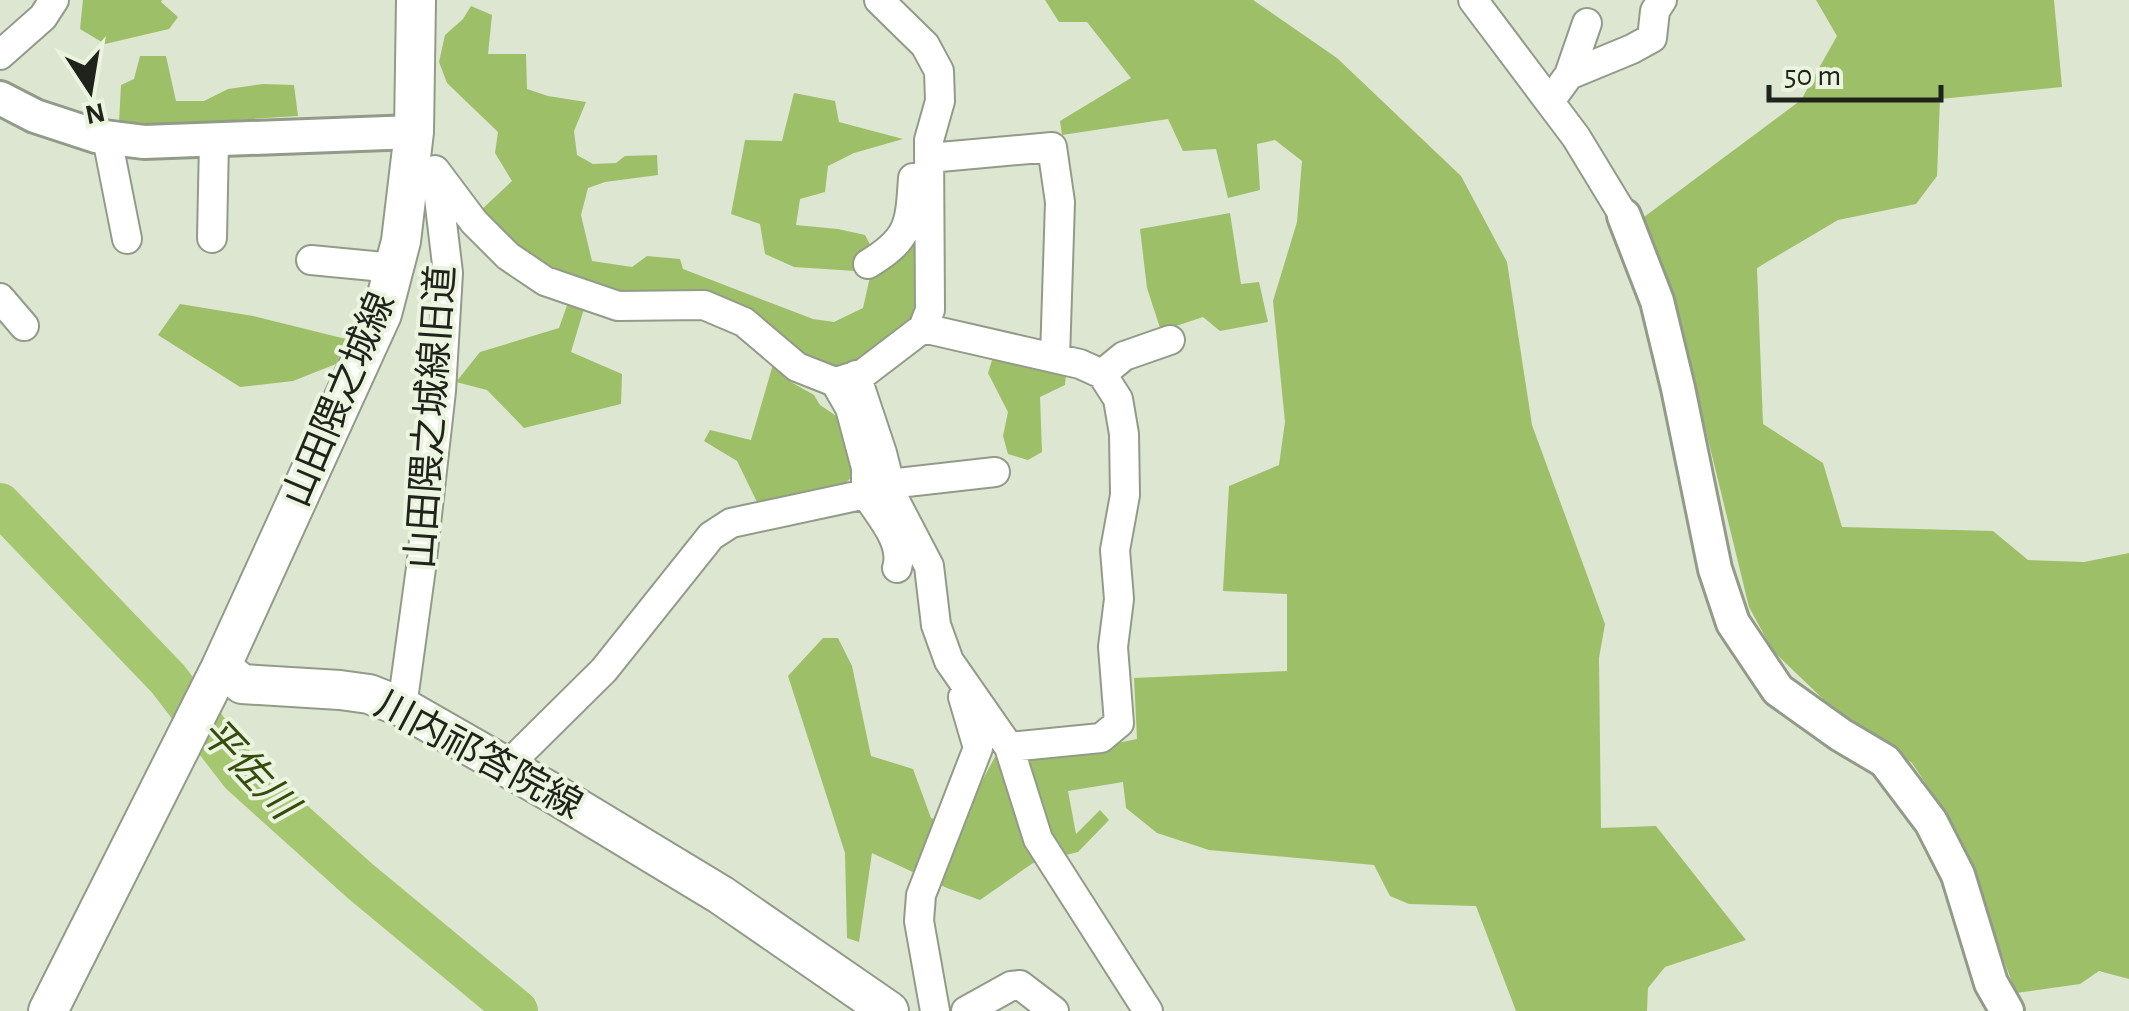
<svg xmlns="http://www.w3.org/2000/svg" width="2129" height="1011" viewBox="0 0 2129 1011" font-family="'Alegreya Sans','Noto Sans JP',sans-serif">
<rect width="100%" height="100%" fill="#dde6d1"/>
<path fill="#9cbf68" d="M83 0H162L161 2 178 17 169 29 105 44 80 29Z
M1045 0H1253L1337 58 1461 176 1507 262 1532 425 1605 624 1599 658 1601 828 1656 826 1746 940 1665 967 1648 988 1647 1011H1516L1476 906 1409 904 1390 896 1374 865 1209 850 1157 833 1126 808 1123 782 1068 791 1076 834 1100 810 1109 820 1078 852 1033 863 980 900 947 888 872 853 859 942 847 938 845 853 788 676 823 638H838L852 666 871 756 913 769 931 818 958 825 995 757 1062 754 1137 739 1134 678 1287 671V594L1223 591 1229 486 1279 465 1285 422 1273 301 1297 222 1302 161 1275 140 1257 144 1260 190 1228 198 1216 149 1183 151 1168 119 1062 135 1060 121 1131 78 1087 22H1059Z
M1816 0H2054L2062 87 1940 99 1937 176 1916 204 1838 220 1757 268 1763 424 1823 463 1842 527 1993 531 2028 560 2084 562 2129 553V979L2099 971 2080 984 2016 993 1953 824 1912 763 1823 699 1773 651 1749 607 1676 308 1640 220 1801 100 1837 36Z
M471 6 492 15 488 54H526L527 89 548 96 586 102 574 131 577 155 593 164 616 163 625 156 657 155 658 175 605 182 588 188 581 215 592 261 632 267 647 256 680 259 683 269 813 319 834 322 863 308 871 272 794 267 765 254 760 224 731 214 745 140 782 141 794 93 835 101 839 122 903 139 854 153 828 166 825 192 800 199 796 225 838 229 865 235 875 254 923 216 920 324 835 376 746 317 630 298 536 269 480 211 512 181 495 153 498 132 447 83 439 62 445 35 463 19Z
M140 56H166L176 101H204L228 89 263 84 294 85 298 116 138 126 119 123 121 85 134 79Z
M1230 213 1241 284 1259 282 1268 322 1220 331 1203 317 1161 331 1147 288 1140 229Z
M570 297 586 302 571 352 622 374 621 404 524 428 487 390 456 382 480 352 559 328Z
M180 304 253 316 346 339 336 364 293 381 240 387 158 335Z
M993 357 1066 373 1065 385 1040 397 1042 452 1028 460 1008 454 1003 436 1008 412 988 373Z
M774 361 791 382 814 395 820 405 841 419 853 452V476L842 486 757 502 737 461 704 441 710 430 751 440Z"/>
<g fill="none" stroke-linecap="round" stroke-linejoin="round">
<path stroke="#a4c770" stroke-width="42" d="M0 504 168 679 241 774 360 881 517 1011"/>
<g stroke="#929b88" stroke-width="32">
<path id="minor" d="M1473 0 1576 137 1624 216
M0 55 43 17 54 0
M1569 75 1587 23
M1550 101 1569 75 1632 49 1652 38 1655 11 1662 0
M107 138 127 239
M929 158 1052 147 1060 202 1055 358
M435 170 474 222 508 256 545 281 618 306 704 305 744 322 797 367 835 382 850 408 866 468V494L731 523 711 536 604 670 505 768
M212 238 214 141
M311 260 394 268
M868 264C910 239 910 224 913 178
M0 298 24 326
M1102 374 1124 356 1170 340
M856 375 882 453 893 497 929 566 936 625 949 661 1009 747 1101 738 1119 723 1113 647 1119 599 1115 550 1125 495 1124 434 1118 399 1102 374 1080 364 923 328
M839 381 864 373 923 328 930 310 929 140 940 101 939 71 925 45 879 0
M889 484 995 472
M866 494C879 515 905 542 897 568
M402 707 421 568 441 391 448 273 436 172
M1009 747 1038 839 1148 1011
M935 1011 919 921 921 895 978 748 963 697
M966 1011 1011 986 1020 985 1054 1011"/>
</g>
<g stroke="#929b88" stroke-width="38">
<path id="tertiary" d="M0 98 35 116 96 136 144 142 414 132
M1624 216 1657 301 1678 388 1715 569 1733 623 1778 690 1841 735 1885 761 1931 822 1958 875 1991 983 2007 1011"/>
</g>
<g stroke="#929b88" stroke-width="42">
<path id="secondary" d="M221 667 242 684 340 690 369 694 402 707 554 794 721 895 889 1011
M48 1011 221 667 382 314 401 241 414 132 416 0"/>
</g>
<use href="#minor" stroke="#fff" stroke-width="28"/>
<use href="#tertiary" stroke="#fff" stroke-width="32"/>
<use href="#secondary" stroke="#fff" stroke-width="38"/>
</g>
<g text-anchor="middle" dominant-baseline="central" stroke-width="8" stroke-linejoin="round" paint-order="stroke">
<g font-size="38" fill="#20231b" stroke="#eaf4de">
<text transform="translate(340 400) rotate(-67)">山田隈之城線</text>
<text transform="translate(432 417) rotate(-86)">山田隈之城線旧道</text>
<text transform="translate(478 756) rotate(28)">川内祁答院線</text>
</g>
<g font-size="40" font-style="italic" fill="#364c0c" stroke="#eaf4de">
<text transform="translate(248 769) rotate(47)">平佐川</text>
</g>
</g>
<g transform="translate(90 90) rotate(168)" stroke="#eaf4de" stroke-width="8" paint-order="stroke">
<path d="M0-8L18 38L0 25L-18 38Z" fill="#20231b"/>
<text y="-15" font-size="28" font-weight="bold" text-anchor="middle" fill="#20231b">N</text>
</g>
<path d="M1769 85v15h172v-15" fill="none" stroke="#20231b" stroke-width="5"/>
<text x="1784" y="85" font-size="30" fill="#20231b" stroke="#eaf4de" stroke-width="8" paint-order="stroke">50 m</text>
</svg>
